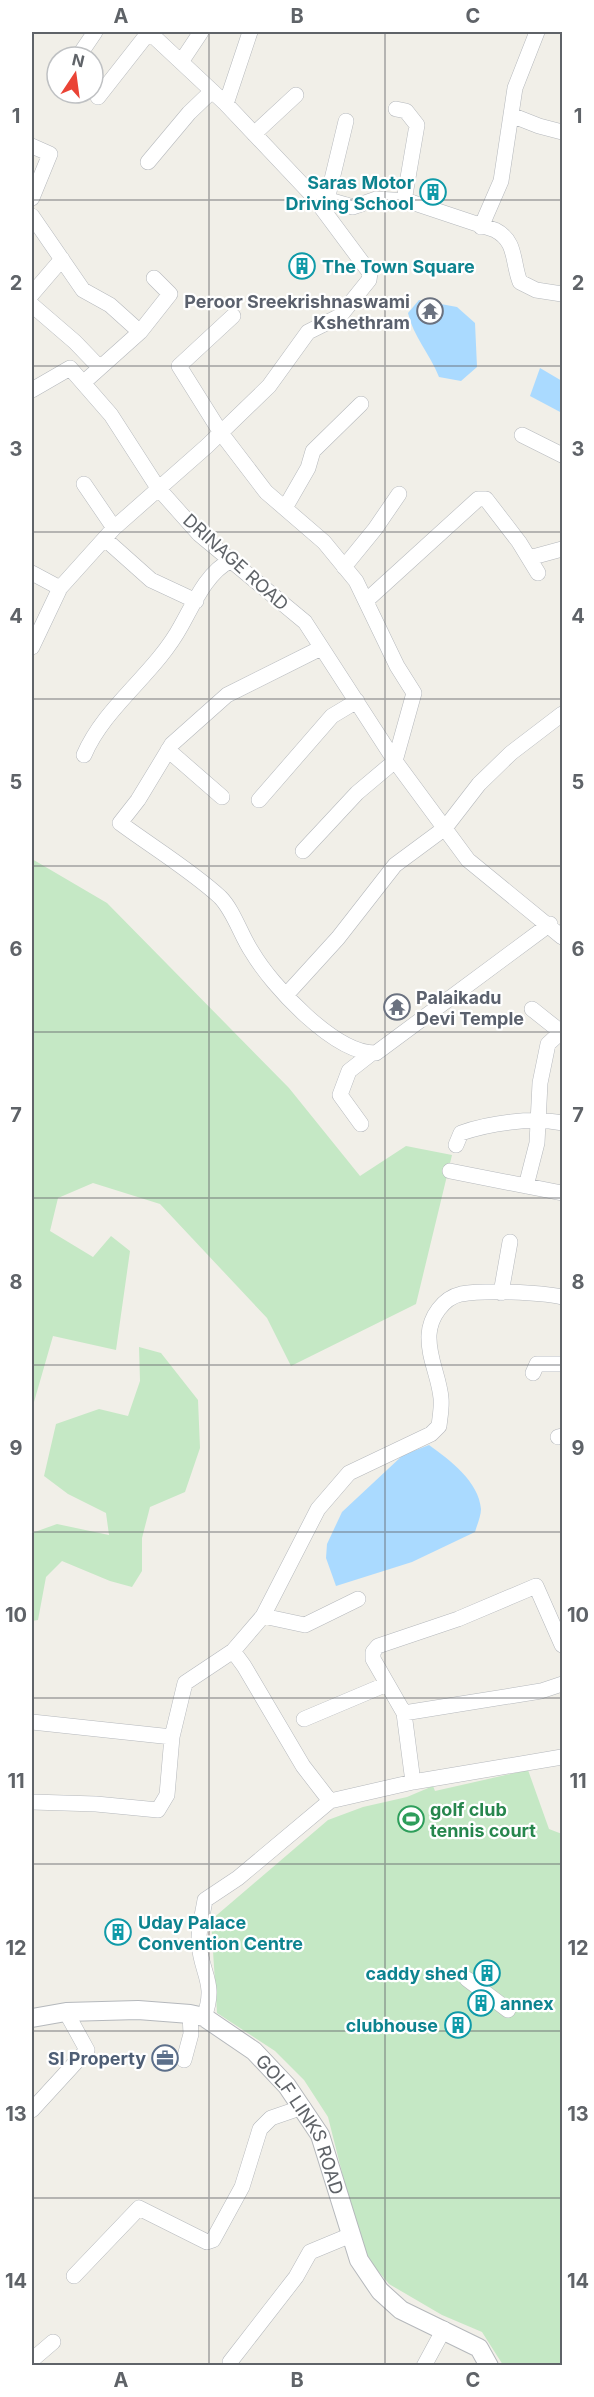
<svg xmlns="http://www.w3.org/2000/svg" width="594" height="2397" viewBox="0 0 594 2397" font-family="Inter,sans-serif">
<rect width="100%" height="100%" fill="#f1efe8"/>
<path fill="#c5e8c5" d="M32 859 107 903 289 1088 360 1176 406 1146 452 1155 416 1304 291 1366 267 1318 160 1204 93 1183 58 1198 50 1231 93 1257 111 1236 130 1251 116 1350 53 1336 34 1402 32 1425Z
M139 1347 161 1353 198 1400 200 1448 185 1492 150 1507 142 1538V1571L132 1587 110 1581 62 1561 46 1577 38 1620 32 1621V1533L57 1524 109 1535 106 1513 68 1494 44 1476 56 1424 99 1409 128 1416 140 1381Z
M528 1770 549 1829 562 1834V2365H503L482 2332 442 2315 389 2284 362 2252 328 2117 304 2080 275 2051 217 2013 211 1920 328 1820 363 1807 407 1797 433 1786 435 1791Z"/>
<path fill="#aadaff" d="M419 300 457 307 475 323 477 367 461 381 439 377C430 354 413 336 408 313Z
M540 368 562 381V413L530 396Z
M429 1445C450 1460 479 1482 481 1509 481 1516 477 1525 475 1532L412 1562 336 1586 326 1558 327 1544 342 1512 403 1455Z"/>
<g fill="none" stroke-linecap="round" stroke-linejoin="round">
<g stroke="#b5b8bc" stroke-width="16">
<path id="minor" d="M78 57 95 32
M181 62 201 32
M98 97 149 32 226 104 312 195 353 207 376 199 408 201 495 230C517 241 512 262 520 282L536 290 562 294
M226 104 250 32
M396 109 406 111 417 125 404 201
M511 115 539 126 562 132
M254 134 296 95
M32 146 50 154 32 198
M148 162 189 113 212 91
M327 200 346 121
M32 216 83 290 110 305 140 332
M481 227 501 181 515 88 537 32
M32 294 62 259
M32 305 75 342 99 367
M233 316 179 366 221 433 266 492 324 542 356 581 397 666 414 693 395 761 357 793 303 851
M83 383 140 332 170 294 154 278
M32 390 70 368 111 415 158 488 199 534 305 622 395 761 468 860 562 937
M522 435 562 455
M84 484 114 528
M285 508 308 468 313 451 361 404
M105 539 151 580 196 601
M529 558 562 549
M344 567 375 529 399 494
M32 573 60 588
M367 600 478 499H486L519 542 538 573
M32 647 60 588 114 528 207 446 269 386 308 332 340 316 369 280 370 273 312 195
M321 648 227 695 172 744 138 800 120 823C151 846 192 871 220 897 234 911 241 936 252 952 272 986 335 1054 376 1053L550 924
M168 750 222 797
M84 755C105 706 155 674 181 626 193 605 207 572 230 561
M259 800 332 716 357 701
M287 994 338 938 395 865 445 828 479 784 511 753 562 714
M532 1009 561 1032
M361 1124 340 1095 349 1071 372 1053
M456 1145 461 1133C490 1123 532 1117 562 1123
M450 1171 562 1193
M526 1186 537 1143 540 1083 548 1044 562 1031
M501 1293 510 1242
M533 1373 537 1364H562
M558 1437 562 1436
M263 1616 305 1625 358 1599
M233 1651 244 1666 303 1766 330 1801
M404 1713 541 1691 562 1684
M304 1719 387 1684
M32 1722 172 1737
M413 1782 404 1713 373 1659V1652L378 1646 458 1619 536 1586 562 1645
M32 1802 96 1804 158 1810 167 1795 172 1737 185 1683 233 1651 263 1616 318 1509 349 1473 431 1434 439 1426C440 1417 442 1407 441 1398 439 1376 428 1358 429 1335 430 1317 443 1298 461 1294 485 1290 539 1292 562 1297
M467 1979 508 2010
M204 2017C217 1983 201 1974 199 1943 198 1930 203 1913 205 1900L238 1878 330 1801 413 1782 562 1757
M184 2060 191 2034 190 2014
M32 2110 87 2050 66 2012
M74 2276 139 2208 207 2242 213 2240 242 2187 260 2129 271 2118 303 2107
M32 2360 53 2342
M230 2362 296 2277 310 2252 351 2235
M424 2366 444 2329"/>
</g>
<g stroke="#b5b8bc" stroke-width="20">
<g id="tertiary">
<path id="s1" d="M32 2018 66 2012 138 2010 190 2014 204 2017 254 2051 287 2086 320 2135 359 2260 380 2291 401 2310 479 2348 489 2366"/>
</g>
</g>
<use href="#minor" stroke="#fff" stroke-width="15"/>
<use href="#tertiary" stroke="#fff" stroke-width="18"/>
</g>
<path fill="none" stroke="#5f6368" stroke-width="1.5" stroke-opacity="0.55" d="M209 32V2366M385 32V2366M32 200H562M32 366H562M32 532H562M32 699H562M32 866H562M32 1032H562M32 1198H562M32 1365H562M32 1532H562M32 1698H562M32 1864H562M32 2031H562M32 2198H562"/>
<defs>
<g id="building-ring" transform="scale(1.35)"><circle r="9.5" fill="#fff" stroke="#0f9aa8" stroke-width="1.5"/><path d="M-4-6H4V6H1V3H-1V6H-4ZM-2.5-4.3h1.7v1.8h-1.7ZM.8-4.3h1.7v1.8H.8ZM-2.5-1h1.7V.8h-1.7ZM.8-1h1.7V.8H.8Z" fill="#0f9aa8"/></g>
<g id="temple-ring" transform="scale(1.35)"><circle r="9.5" fill="#fff" stroke="#6b7280" stroke-width="1.5"/><path d="M0-6L5-2H3V0L6.5 2.5H4V6H1.5V3h-3V6H-4V2.5H-6.5L-3 0V-2H-5Z" fill="#6b7280"/></g>
<g id="stadium-ring" transform="scale(1.35)"><circle r="9.5" fill="#fff" stroke="#2e9e5b" stroke-width="1.5"/><path d="M0-5a6.5 5 0 1 0 0 10a6.5 5 0 1 0 0-10ZM-3.5-1.8h7v3.6h-7Z" fill="#2e9e5b"/></g>
<g id="office-ring" transform="scale(1.35)"><circle r="9.5" fill="#fff" stroke="#5c6f8a" stroke-width="1.5"/><path d="M-6-3h4V-5.5h4V-3h4V5H-6ZM-1-4.5V-3h2v-1.5ZM-6 0V1H6V0Z" fill="#5c6f8a"/></g>
</defs>
<g fill-rule="evenodd">
<use href="#building-ring" x="433" y="192"/>
<use href="#building-ring" x="302" y="266"/>
<use href="#temple-ring" x="430" y="311"/>
<use href="#temple-ring" x="397" y="1007"/>
<use href="#stadium-ring" x="411" y="1819"/>
<use href="#building-ring" x="118" y="1932"/>
<use href="#building-ring" x="487" y="1973"/>
<use href="#building-ring" x="481" y="2003"/>
<use href="#building-ring" x="458" y="2025"/>
<use href="#office-ring" x="165" y="2058"/>
</g>
<g text-anchor="middle" dominant-baseline="central" stroke-width="4.5" stroke-linejoin="round" paint-order="stroke">
<g font-size="18" font-weight="bold" fill="#0d838f" stroke="#fff" text-anchor="end">
<text x="414" y="182">Saras Motor<tspan x="414" dy="21">Driving School</tspan></text>
<text x="322" y="266" text-anchor="start">The Town Square</text>
<text x="138" y="1922" text-anchor="start">Uday Palace<tspan x="138" dy="21">Convention Centre</tspan></text>
<text x="468" y="1973">caddy shed</text>
<text x="500" y="2003" text-anchor="start">annex</text>
<text x="438" y="2025">clubhouse</text>
</g>
<g font-size="18" font-weight="bold" fill="#5b616d" stroke="#fff" text-anchor="end">
<text x="410" y="301">Peroor Sreekrishnaswami<tspan x="410" dy="21">Kshethram</tspan></text>
<text x="416" y="997" text-anchor="start">Palaikadu<tspan x="416" dy="21">Devi Temple</tspan></text>
</g>
<g font-size="18" fill="#5f6368" stroke="#fff">
<text transform="translate(236 562) rotate(42)">DRINAGE ROAD</text>
<text stroke="none"><textPath href="#s1" startOffset="322">GOLF LINKS ROAD</textPath></text>
</g>
<g font-size="18" font-weight="bold" fill="#27864d" stroke="#fff" text-anchor="start">
<text x="430" y="1809">golf club<tspan x="430" dy="21">tennis court</tspan></text>
</g>
<g font-size="18" font-weight="bold" fill="#4e5e75" stroke="#fff" text-anchor="end">
<text x="146" y="2058">SI Property</text>
</g>
</g>
<rect width="594" height="2397" fill="none" stroke="#ffffff" stroke-width="66"/>
<g transform="translate(75 75) rotate(13)"><circle r="28" fill="#ffffff" stroke="#bfc1c3" stroke-width="1.5"/>
<path d="M0-4.5L10 22L0 15L-10 22Z" fill="#ea4335"/>
<text y="-9" font-size="16" font-weight="bold" text-anchor="middle" fill="#5f6368">N</text>
</g>
<rect x="33" y="33" width="528" height="2331" fill="none" stroke="#5f6368" stroke-width="2"/>
<g font-size="20" text-anchor="middle" font-weight="bold" fill="#5f6368">
<text x="121" y="23">A</text>
<text x="297" y="23">B</text>
<text x="473" y="23">C</text>
<text x="16" y="123">1</text>
<text x="578" y="123">1</text>
<text x="16" y="290">2</text>
<text x="578" y="290">2</text>
<text x="16" y="456">3</text>
<text x="578" y="456">3</text>
<text x="16" y="623">4</text>
<text x="578" y="623">4</text>
<text x="16" y="789">5</text>
<text x="578" y="789">5</text>
<text x="16" y="956">6</text>
<text x="578" y="956">6</text>
<text x="16" y="1122">7</text>
<text x="578" y="1122">7</text>
<text x="16" y="1289">8</text>
<text x="578" y="1289">8</text>
<text x="16" y="1455">9</text>
<text x="578" y="1455">9</text>
<text x="16" y="1622">10</text>
<text x="578" y="1622">10</text>
<text x="16" y="1788">11</text>
<text x="578" y="1788">11</text>
<text x="16" y="1955">12</text>
<text x="578" y="1955">12</text>
<text x="16" y="2121">13</text>
<text x="578" y="2121">13</text>
<text x="16" y="2288">14</text>
<text x="578" y="2288">14</text>
<text x="121" y="2387">A</text>
<text x="297" y="2387">B</text>
<text x="473" y="2387">C</text>
</g>
</svg>
